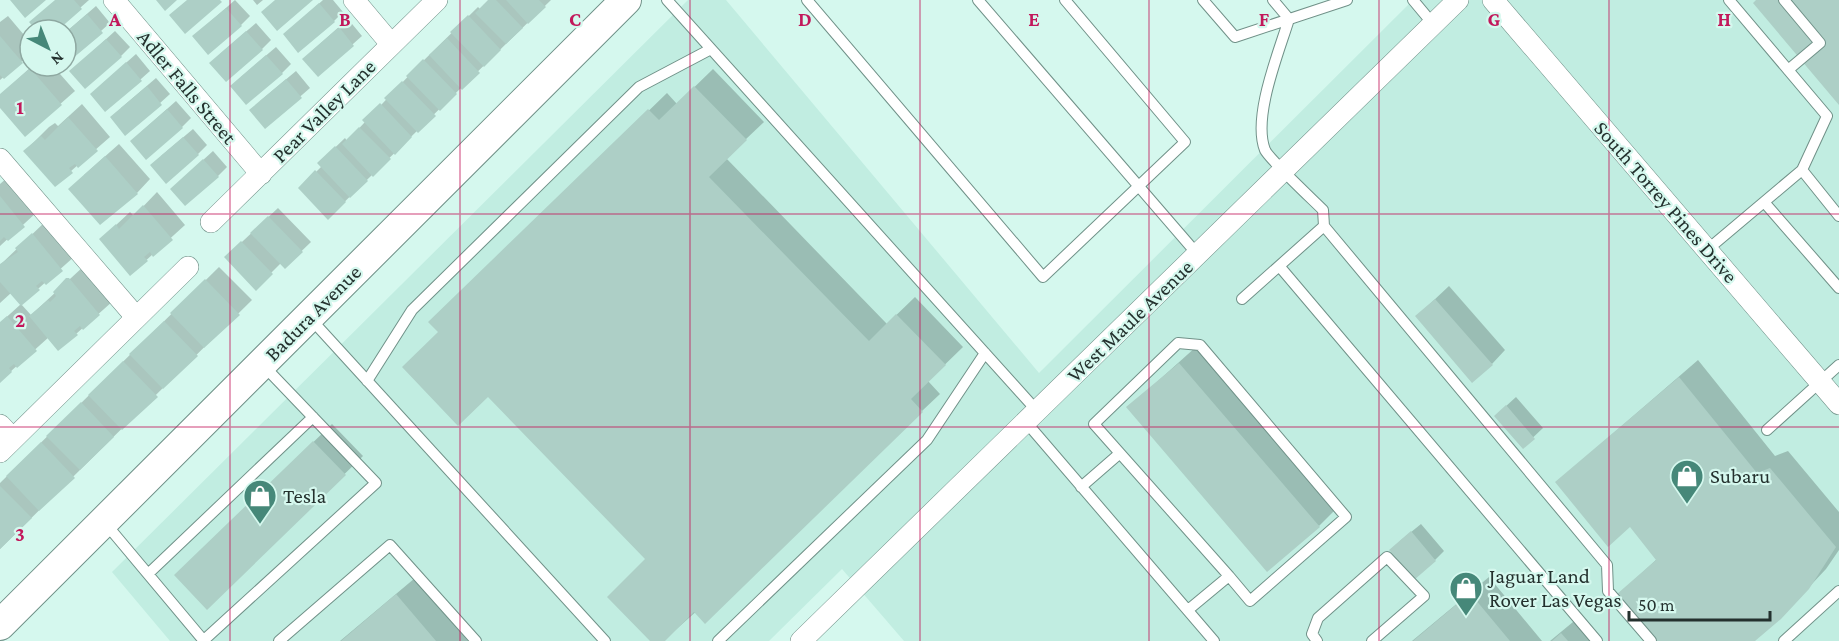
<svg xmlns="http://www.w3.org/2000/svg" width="1839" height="641" viewBox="0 0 1839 641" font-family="'Crimson Pro',serif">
<rect width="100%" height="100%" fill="#d5f8ee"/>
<path fill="#c1ede1" d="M688 0H726L1039 373 1413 0H1839V641H904L842 569 769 641H170L112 572Z"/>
<path fill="#0003" d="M56 0H89L55 30H38Z
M235 0 250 16 241 25 203 28Z
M253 0H263L257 5Z
M323 0H333L343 12 334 21 294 26Z
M490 0H551L328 218 300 188 322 166 319 163 345 138 347 141 417 67 478 7 480 9Z
M96 6 110 23 66 62V32Z
M8 16 30 42V54L0 80V22Z
M348 19 362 36 318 75 313 50Z
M256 23 271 40 262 49 220 54Z
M115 31 130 47 121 56 71 71Z
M276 47 291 64 282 73 241 77Z
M136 54 150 71 106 110 101 85Z
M32 66H53L75 91 25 135 0 106V96Z
M713 69 764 122 726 158 887 324 915 297 963 347 928 381 940 394 922 411 663 641H652L647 559 440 332 448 305 667 93 677 104Z
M296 71 310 88 265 127 260 101Z
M156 78 170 94 126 134 121 108Z
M176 101 191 118 182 127 141 132Z
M82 104 110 137 55 185 25 151 49 127 55 123 58 126Z
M193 129 207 145 198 154 161 156Z
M119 144 150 179 137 193 84 175Z
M213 151 227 167 218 176 181 180Z
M8 177 37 212 0 246V184Z
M157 192 185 225 131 274 101 239 130 212 134 216Z
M278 208 311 242 285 267 281 263 256 288 226 257Z
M46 221 75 256 21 304 31 315 84 266 113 301 76 334 49 337 0 381V323L21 304 11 293 0 303V265Z
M219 267 252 300 0 549V483Z
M1449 286 1505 350 1492 364 1417 316Z
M1197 346 1336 509 1319 526 1129 407Z
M1698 360 1775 456 1788 451 1839 512V550L1826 569 1780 618 1752 641H1659L1619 594 1657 559 1630 525 1557 482Z
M1516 397 1543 428 1523 447 1505 407Z
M332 424 363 456 207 608 194 558Z
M1421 524 1444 551 1435 560 1400 541Z
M1489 577 1542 641H1412Z
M415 578 468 641H340Z
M1579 617 1600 641H1550Z"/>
<path fill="#adcfc6" d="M10 0H46L25 18Z
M55 0H74L82 9 58 30H36L29 22Z
M156 0H177L165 11Z
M187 0H220L222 2 185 34 169 15Z
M275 0H313L277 31 261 12Z
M488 0H496L523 28 506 44 475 13Z
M506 0H539L546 7 528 24Z
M1756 0H1839V105L1753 3Z
M319 3 335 22 298 53 283 34Z
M226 8 242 26 208 55 192 36Z
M87 14 103 33 66 64V32Z
M468 15 501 50 484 67 450 32Z
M339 27 354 46 318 77 302 59Z
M246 31 263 50 226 82 209 63Z
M0 36 23 63 4 79 0 75Z
M447 38 480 73 462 90 429 55Z
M106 39 122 57 85 89 69 71Z
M266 55 283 74 246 105 230 86Z
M423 59 457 94 440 111 406 76Z
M126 62 142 81 105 112 90 94Z
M30 68 62 105 25 137 0 108V94Z
M286 79 302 98 265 129 249 110Z
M402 81 436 116 418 133 384 98Z
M147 86 162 105 125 136 110 117Z
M694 86 747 140 709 177 869 341 896 314 946 365 911 399 923 412 705 624 694 612 665 641H650L607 597 645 559 488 397 458 426 402 367 438 332 428 322 648 109 659 120Z
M380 103 412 137 395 155 362 120Z
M167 109 183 128 146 160 130 141Z
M68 117 98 151 78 168 75 164 69 168 73 173 55 187 23 151 41 136 45 140Z
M359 127 391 159 373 177 342 144Z
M183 137 199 155 166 184 150 165Z
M335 146 368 181 350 198 317 163Z
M105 156 138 194 100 225 68 189Z
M203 159 219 177 185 206 170 189Z
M315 170 346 202 328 220 298 188Z
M0 196 25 227 8 241 4 237 0 241Z
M143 205 173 240 153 257 150 252 144 257 148 261 130 276 99 239 116 224 119 229Z
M268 216 303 252 285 269 250 233Z
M32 233 63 271 46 285 42 281 36 286 40 290 21 306 0 282V264L18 252 15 248Z
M241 241 273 274 256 291 224 257Z
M66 278H69L100 315 83 330 80 326 74 331 78 335 58 351 29 316 48 300 50 302 56 296 53 292Z
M205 279 240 315 204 348 170 313Z
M1435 299 1493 365 1472 383 1415 316Z
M7 316 37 351 17 368 14 364 9 368 12 372 0 383V322Z
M164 321 198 356 163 389 129 354Z
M123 361 158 397 122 430 88 395Z
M1179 363 1320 527 1267 572 1126 407Z
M1679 377 1757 473 1770 468 1836 547 1809 589 1781 619 1755 641H1657L1617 594 1656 560 1630 527 1608 547 1555 482Z
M81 402 114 437 80 470 46 436Z
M1506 405 1535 439 1523 449 1494 416Z
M313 441 346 475 207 610 174 575Z
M41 442 75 478 39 511 6 476Z
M0 486 32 518 0 549Z
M1411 531 1436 561 1414 580 1389 550Z
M1470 593 1510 641H1413Z
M396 594 436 641H341Z
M1561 633 1568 641H1552Z"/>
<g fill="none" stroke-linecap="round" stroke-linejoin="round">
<g stroke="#709188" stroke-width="12">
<path id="service" d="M667 0 1038 412
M807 0 1043 277 1185 142 1065 0
M978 0 1198 255
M1203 0 1235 37 1347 0
M1273 0 1289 19C1279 52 1252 117 1265 150 1269 159 1312 199 1323 210L1324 226 1607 565 1608 591 1651 641
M1413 0 1433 24
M1784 0 1820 43 1788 70
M1802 170 1839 216
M1764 202 1839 288
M1707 250 1802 170 1827 116 1729 0
M1280 267 1597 641
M1242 299 1324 226
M309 317 605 641
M367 381 412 310 639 87 711 49
M1026 422 1214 641
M1767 430 1839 365
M1081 487 1119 454
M106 524 204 641
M148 574 313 417
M1188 610 1229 576 1250 601 1346 517 1200 345 1178 343 1094 424 1229 576
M203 641 376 483 262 364
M279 641 390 545 476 641
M718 641 927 440 985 353
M1317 641 1312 634 1318 618 1387 557 1424 596 1372 641
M1784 641 1839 591"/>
</g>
<g stroke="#709188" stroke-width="22">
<path id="minor" d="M114 0 261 174
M354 0 391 44
M1493 0 1839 404
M0 159 136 317
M211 222 437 0
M0 425 13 439
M0 452 188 267
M801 641 1458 0"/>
</g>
<g stroke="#709188" stroke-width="32">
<path id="secondary" d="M0 625 626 0"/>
</g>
<use href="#service" stroke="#fff" stroke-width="10"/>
<use href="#minor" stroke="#fff" stroke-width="21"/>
<use href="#secondary" stroke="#fff" stroke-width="30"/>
</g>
<path fill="none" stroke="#c2185b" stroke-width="1.5" stroke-opacity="0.55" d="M230 0V641M460 0V641M690 0V641M920 0V641M1149 0V641M1379 0V641M1609 0V641M0 214H1839M0 427H1839"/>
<defs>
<g id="shop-pin" transform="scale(1.725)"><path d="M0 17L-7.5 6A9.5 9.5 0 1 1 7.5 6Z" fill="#468879" stroke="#d5f8ee"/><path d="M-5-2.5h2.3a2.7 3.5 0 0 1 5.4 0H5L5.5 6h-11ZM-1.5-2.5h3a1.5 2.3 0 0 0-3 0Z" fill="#fff"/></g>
</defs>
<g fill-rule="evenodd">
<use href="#shop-pin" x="1687" y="476"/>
<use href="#shop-pin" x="260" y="496"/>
<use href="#shop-pin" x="1466" y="588"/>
</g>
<g text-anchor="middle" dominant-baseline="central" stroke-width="4.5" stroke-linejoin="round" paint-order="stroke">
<g font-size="21" fill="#24312e" stroke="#d5f8ee">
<text transform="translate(187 87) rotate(50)">Adler Falls Street</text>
<text transform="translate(324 111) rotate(-45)">Pear Valley Lane</text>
<text transform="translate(1666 202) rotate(49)">South Torrey Pines Drive</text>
<text transform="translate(313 313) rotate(-45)">Badura Avenue</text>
<text transform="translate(1130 321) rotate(-44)">West Maule Avenue</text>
</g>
<g font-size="21" fill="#24312e" stroke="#d5f8ee" text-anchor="start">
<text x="1710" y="476">Subaru</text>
<text x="283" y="496">Tesla</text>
<text x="1489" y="576">Jaguar Land<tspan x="1489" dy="24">Rover Las Vegas</tspan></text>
</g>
</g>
<g font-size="20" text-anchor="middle" font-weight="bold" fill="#c2185b" stroke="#d5f8ee" stroke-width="4.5" stroke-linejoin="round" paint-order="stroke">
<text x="115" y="26">A</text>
<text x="345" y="26">B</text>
<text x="575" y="26">C</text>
<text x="805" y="26">D</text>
<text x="1034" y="26">E</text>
<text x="1264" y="26">F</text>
<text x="1494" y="26">G</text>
<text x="1724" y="26">H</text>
<text x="20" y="114">1</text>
<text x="20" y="327">2</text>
<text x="20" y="541">3</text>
</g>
<g transform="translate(48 48) rotate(138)"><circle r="28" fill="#d5f8ee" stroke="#8ea8a1" stroke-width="1.5"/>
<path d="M0-4.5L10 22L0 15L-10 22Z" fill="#468879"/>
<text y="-9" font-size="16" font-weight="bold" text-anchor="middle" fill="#24312e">N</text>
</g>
<path d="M1629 611v9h141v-9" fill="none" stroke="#24312e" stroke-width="3"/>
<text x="1638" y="611" font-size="18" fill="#24312e" stroke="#d5f8ee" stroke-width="4.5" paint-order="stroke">50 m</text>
</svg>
